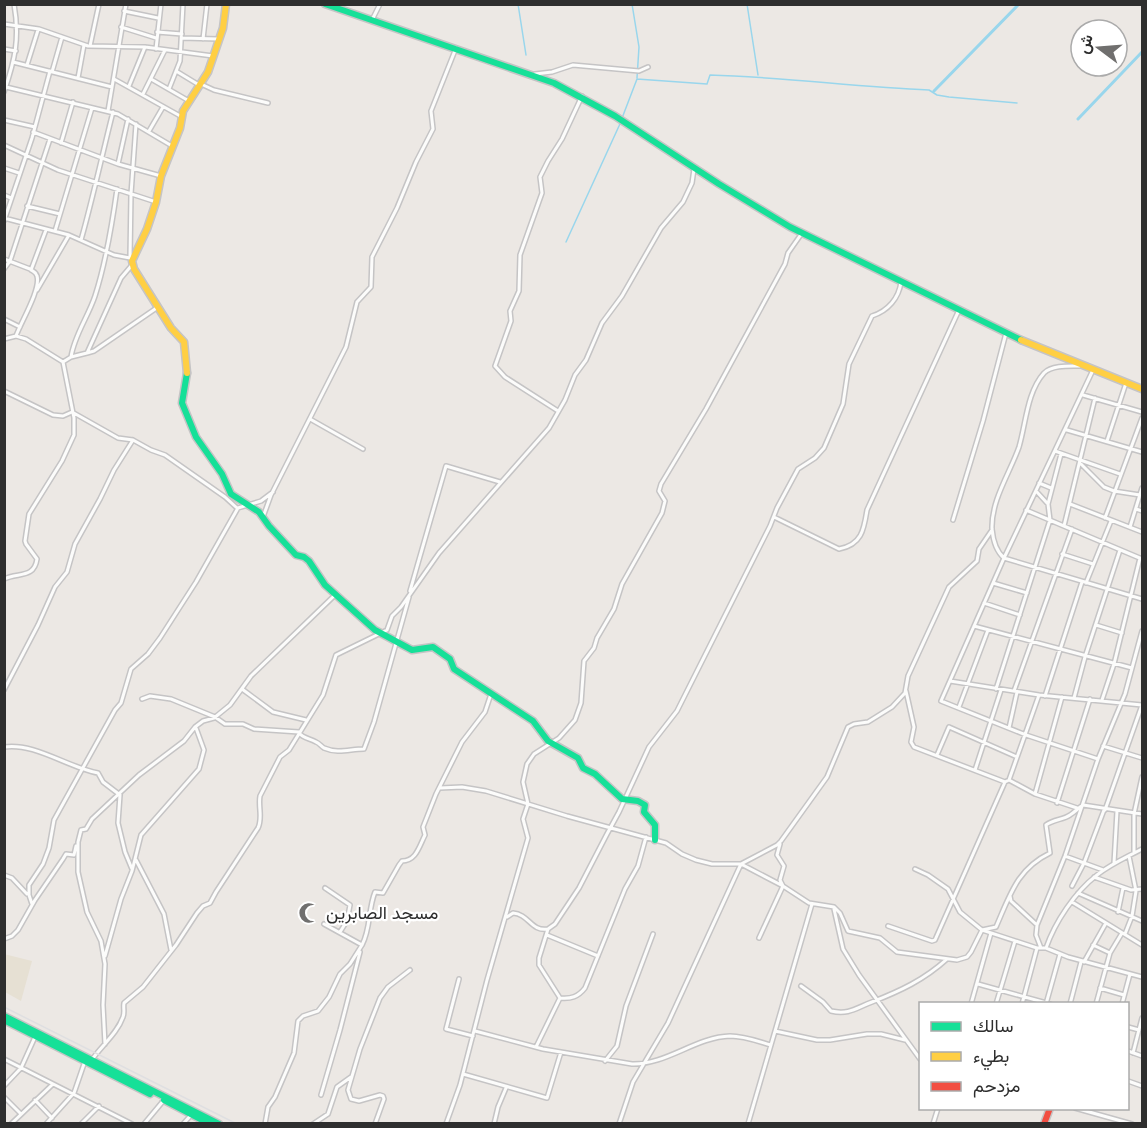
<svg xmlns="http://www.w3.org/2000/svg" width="1147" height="1128" viewBox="0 0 1147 1128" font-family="'Varela Round',Vazirmatn,sans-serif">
<rect width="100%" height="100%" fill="#ece8e4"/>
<path fill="#e6e0d3" d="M4 954 32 961 21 1001 5 992Z"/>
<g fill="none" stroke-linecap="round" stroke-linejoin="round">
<path stroke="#99d6ec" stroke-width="1.5" d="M518 4 526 55
M632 4 639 47 637 78
M747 4 758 75
M566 242 619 126 637 79 707 84 710 75C783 77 856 87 929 90L937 95 949 97 1017 103"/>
<path stroke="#99d6ec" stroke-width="3" d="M934 91 1019 4
M1078 119 1142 52"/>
<g stroke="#c5c4c5" stroke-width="6">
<path id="street" d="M124 11 158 18
M372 20 380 4
M4 24 39 29 88 46 145 47 213 56
M121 27 156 38
M157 32 182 34
M182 38 218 39
M203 39 207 4
M90 46 99 4
M4 49 16 51
M156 49 161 4
M13 62 112 87
M27 65 38 30
M176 71 199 85
M52 72 62 37
M535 74 552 72 573 65 639 71 648 67
M78 78 84 45
M114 79 182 117
M151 79 189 101
M201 84 214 90 268 103
M129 86 145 47
M6 87 118 114 172 146
M169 89 180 61 183 4
M4 92C15 60 20 38 14 4
M143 94 165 50
M108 111 126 4
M4 120 35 127
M149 131 163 107
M33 132 118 164 161 176
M61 143 73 102
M4 145 58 170 156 202
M118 164 128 119
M4 168 19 173
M4 195 11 198
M27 206 60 214
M4 218 69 235 114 255 130 258 131 194 136 124
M4 221 32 138 50 71
M55 231 92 108
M81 240C93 198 102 155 113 112
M4 259 30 269
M4 269 10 261 50 139
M37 290 69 235
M4 319 20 327
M16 336C21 322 41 289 37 276 36 272 34 272 31 270L46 230
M4 339 16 336 26 339 63 362
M87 353 94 351 158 307
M71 357C74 336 88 317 95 296 106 262 112 225 117 189
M63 362 71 357 87 353 121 278 132 265
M1079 366C1069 366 1052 365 1044 373 1027 392 1026 423 1019 447 1010 473 991 500 992 529 993 540 996 551 1004 558L1142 599
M1093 370 1004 558 941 701 1026 735 1098 759
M4 391 53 415 63 416 72 412
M1083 395 1142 412
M558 411 505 377 495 366 511 321 510 311 519 291 520 255 542 193 540 177 548 161 562 139 582 96
M72 412 118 438 133 440 151 450 165 455 225 497 237 508
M310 419 363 449
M1067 430 1142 452
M1107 441 1126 383
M1055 451 1120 474
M1081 464 1104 487 1114 491 1140 495
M1039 483 1051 488
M1036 491 1047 503
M1070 504 1142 532
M1136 509 1142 511
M1026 510 1142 559
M263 517 271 495 346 347 357 302 371 287 372 257 397 208 416 162 433 129 431 111 456 48
M774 517 839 549C862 545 864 529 867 510L959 310
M1105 518 1142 418
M953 520 983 421 1006 333
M1064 526 1095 398
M1130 527 1142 488
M1062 554 1093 564
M4 579C18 572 34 579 37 559L26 544 25 541 29 514 62 461 74 435V418L63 362
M993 583 1027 593
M1086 583 1111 521
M410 591 446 466 500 482
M984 603 1020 615
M1096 625 1122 633
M974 626 1132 668
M950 681 1039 695 1142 705
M242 689 273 712 306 720
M996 689 1050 520 1048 504 1061 454
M4 690 38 625 55 587 67 572 75 544 100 499 114 470 133 440
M906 691 914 727 911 742 914 747 1005 782 1009 780 1035 794 1077 808
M1014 691 1072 529
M1045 696 1082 582
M1074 698 1085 657 1120 550
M142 699 150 696 171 699 215 717 225 724H243L254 729 299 732
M1102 700 1114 664 1140 558
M959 707 988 630
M1009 728 1017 692
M299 733C304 739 310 738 316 742 319 743 321 746 324 748 338 754 350 749 364 749L374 722 409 597
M1103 746 1142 758
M4 747C34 742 69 768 98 773L103 782 120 795
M937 755 949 727 1017 757
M975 770 1001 690
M1009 780 1039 695
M440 788 462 787 486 791 567 816 666 843 682 854 696 860 712 864H741L783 886 809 903 834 907 840 913 848 931 880 938 897 952 957 960 967 957 971 952 982 930 996 927C1010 895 1017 869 1050 853L1046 825C1054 819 1063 820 1070 815 1075 812 1078 808 1083 805L1142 814
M1035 794 1062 697
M120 795 118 823 125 852 132 869
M1057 803 1090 699
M1105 810 1142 705
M1134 853V814L1142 777
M1065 856 1103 870
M136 860 164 914 171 950
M1114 863 1117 811
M915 869 928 875 948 889 960 912 982 930 1037 948H1046L1068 957 1142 977
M4 875 12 878 27 894
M1094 877 1131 890 1142 889
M1072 886 1084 863 1104 810
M325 888 350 905 347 921 340 932
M1078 893 1142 921
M1010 896 1011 901 1037 925
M1072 902 1142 945
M32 904 29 895V885L43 864 49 848 54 820 115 710 121 703 131 669 148 654 160 638 196 582 238 508 261 501 273 492
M834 909 843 949 859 975 920 1059
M1118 912 1123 888
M507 917 513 913C529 914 531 932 548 929
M888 926 932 941 935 940 1005 782
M1125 934 1132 916 1136 891 1129 856
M547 935 598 956
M759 938 783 886 780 880 784 866 777 855 780 844
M4 939 12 936 18 930 35 900 63 859 66 854 74 855 76 846
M362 945C371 928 368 909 375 892L383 893 399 865 402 861C416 861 419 847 425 835L423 827 436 794 462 742 485 712 491 694
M1093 945 1110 953
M1041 948 1036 935 1037 925 1065 856 1098 759 1125 694 1142 631
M1046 948C1055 922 1075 892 1097 875 1111 864 1127 857 1142 849
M105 956 121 899 132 871 141 835 199 769 204 750 196 728
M1084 962 1106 923
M459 979 446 1029 473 1036
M978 984 1050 1004
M801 986 823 1002 831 1011C849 1015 856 1008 872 1002 900 991 924 980 947 959
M1100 988 1124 995
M560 998C571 999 578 997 585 988L625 889 638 866 646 837
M971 1004 991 933
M996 1004 1015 941
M1022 1004 1037 948
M1046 1004 1060 954
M1070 1004 1081 962
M1096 1004 1110 953 1122 933
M1122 1004 1130 974
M1128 1027 1139 1030
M475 1031 543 1049 632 1064C666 1065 696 1037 730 1036 744 1036 757 1041 771 1045
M775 1031 817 1040H830L867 1034H881L905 1040
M105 1044 103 1005 105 964 101 941 87 912 78 872V842L81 830 86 829 92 819 139 775 184 741 195 727 203 721 214 718 230 705 251 676 335 595
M536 1047 560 998 539 965V958L548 929 555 924 579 888 607 834 619 812 649 747 677 711 770 526 777 508 798 469 815 458 824 448 843 404 849 364 872 316C888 311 899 298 901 282
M1128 1051 1142 1056
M1133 1053 1142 1018
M4 1059 132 1124
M91 1061C101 1046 117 1034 123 1017 125 1012 123 1008 124 1003L143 987 176 945 197 913 203 906 210 903 216 892 258 828C263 818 258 807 260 796L280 757 289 750 323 695 336 655 387 630 392 616 401 607 439 553 549 428 565 400 575 375 586 360 602 323 622 296 661 228 683 202 692 183 694 169
M605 1061 617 1046 626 1006 653 934
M463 1074 547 1098 561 1052
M1128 1081 1142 1086
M4 1086 21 1068 35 1037
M321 1095 340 1030 360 952
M4 1097 21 1114
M35 1100 52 1118
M1075 1108 1132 1124
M11 1124 53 1084
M46 1124 74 1093 85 1061
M81 1124 99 1106
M144 1124 164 1100
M183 1124 192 1114
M265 1124 268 1107 275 1097 294 1053 298 1021 303 1016 318 1011 329 997 340 974 350 964 362 945 324 924
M313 1124 328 1114 337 1087 351 1077
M375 1124 384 1099 383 1096 380 1095 359 1101 351 1099 348 1090 360 1049 380 998 388 987 410 970
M446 1124 460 1085 487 980 528 838 523 819 528 804 523 782 527 764 534 754 559 738 575 720 581 703 584 661 594 648 597 638 614 609 622 584 662 513 665 501 659 491 661 484 706 409 785 264 788 253 802 233
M494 1124 498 1107 506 1088
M619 1124 633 1082 668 1023 741 864 777 845 781 841 827 777 848 727 854 724 868 722 892 707 905 693 908 676 949 587 977 561 979 549 992 530
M748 1124 812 904
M933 1124 938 1108"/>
</g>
<g stroke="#c5c4c5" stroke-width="9">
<path id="fast" d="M325 4 554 83 615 116 719 184 790 227 1021 340
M187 373 182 403 196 437 222 474 231 494 259 512 269 526 296 555 304 557 309 561 325 585 375 630 412 650 433 647 450 659 454 669 533 721 548 741 578 758 583 768 595 774 622 799 638 801 645 805 644 812 655 825V840
M4 1016 219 1124
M4 1020 150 1094
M164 1100 210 1124"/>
</g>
<g stroke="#c5c4c5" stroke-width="9">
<path id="slow" d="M1021 340 1142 389
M187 373 184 342 171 328 134 269 132 261 147 229 156 202 161 176 180 128 183 111 208 72 223 28 226 4"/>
</g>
<g stroke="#c5c4c5" stroke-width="9">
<path id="jam" d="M1044 1124 1050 1108"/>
</g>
<use href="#street" stroke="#fcfcfb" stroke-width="3"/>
<use href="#fast" stroke="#16e098" stroke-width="6"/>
<use href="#slow" stroke="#ffcf43" stroke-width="6"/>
<use href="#jam" stroke="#f24e42" stroke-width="6"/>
<path stroke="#dfdfe1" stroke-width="1.5" d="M4 1007 237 1124"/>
</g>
<defs>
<g id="mosque-bare" transform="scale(1.62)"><path d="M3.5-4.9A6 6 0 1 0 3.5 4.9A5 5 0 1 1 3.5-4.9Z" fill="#706f6e" stroke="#fff" stroke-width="2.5" paint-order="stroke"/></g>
</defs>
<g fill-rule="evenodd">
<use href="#mosque-bare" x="309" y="913"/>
</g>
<g text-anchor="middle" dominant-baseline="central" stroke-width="4.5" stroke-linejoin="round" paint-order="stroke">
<g font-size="18" fill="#2e2e2e" stroke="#fff" text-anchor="start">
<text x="326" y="913">مسجد الصابرين</text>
</g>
</g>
<rect width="1147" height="1128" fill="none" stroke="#2e2e2e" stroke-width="12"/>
<rect x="919" y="1002" width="210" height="108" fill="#ffffff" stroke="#ababab" stroke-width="1.5"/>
<rect x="931" y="1022" width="30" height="9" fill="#16e098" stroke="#ababab" stroke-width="1.5"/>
<text x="973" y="1032" font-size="18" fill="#2e2e2e">سالك</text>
<rect x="931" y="1052" width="30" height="9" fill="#ffcf43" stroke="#ababab" stroke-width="1.5"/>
<text x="973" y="1062" font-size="18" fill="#2e2e2e">بطيء</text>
<rect x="931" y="1082" width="30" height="9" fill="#f24e42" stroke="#ababab" stroke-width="1.5"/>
<text x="973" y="1092" font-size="18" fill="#2e2e2e">مزدحم</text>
<g transform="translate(1099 48) rotate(286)"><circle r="28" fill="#ffffff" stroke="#ababab" stroke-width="1.5"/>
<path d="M0-4.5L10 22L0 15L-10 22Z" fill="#706f6e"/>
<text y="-9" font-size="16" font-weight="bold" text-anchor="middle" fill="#2e2e2e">ش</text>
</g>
</svg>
